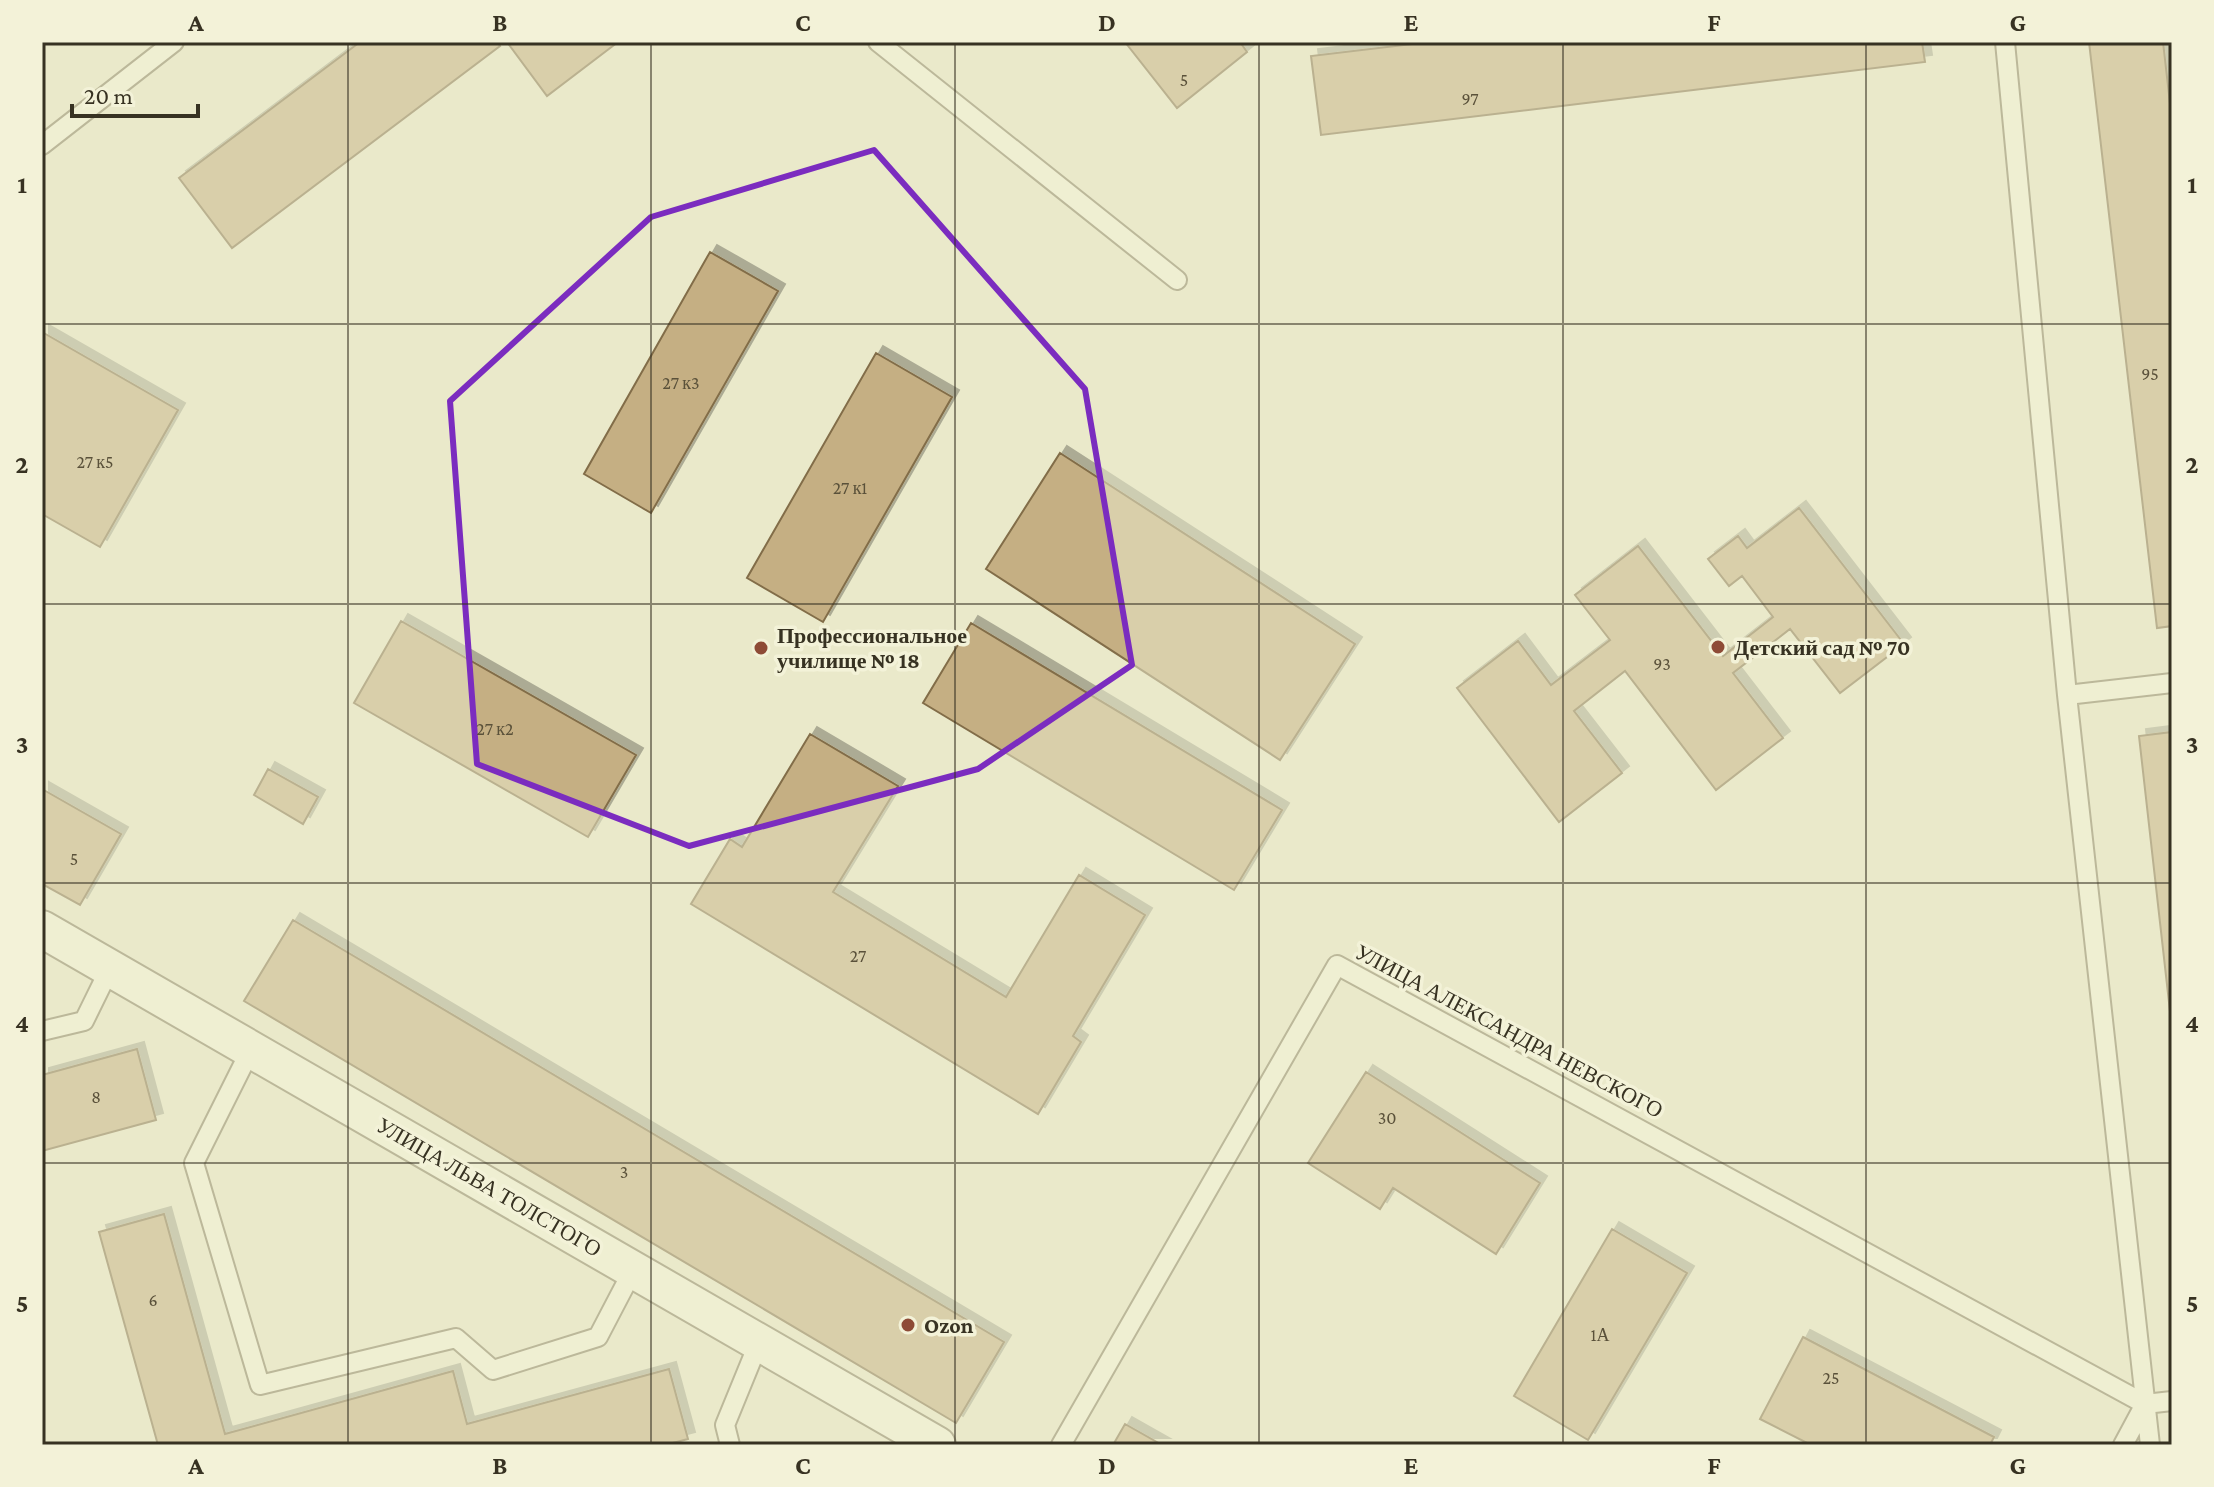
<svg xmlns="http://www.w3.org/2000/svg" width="2214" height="1487" viewBox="0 0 2214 1487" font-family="'Crimson Pro',serif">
<defs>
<filter id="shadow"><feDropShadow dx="7" dy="-7" stdDeviation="0" flood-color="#0004"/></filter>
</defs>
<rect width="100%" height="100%" fill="#eae9ca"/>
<path fill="#c5af83" stroke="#826d48" stroke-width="2" filter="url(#shadow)" d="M360 42H497L500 46 232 248 179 178Z
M507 42H618L547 96Z
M1125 42H1240L1247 52 1177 108Z
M1429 42H1922L1925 62 1321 135 1311 56Z
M2089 42H2163L2172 121V626L2157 628Z
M710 252 778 291 651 513 584 474Z
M42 332 178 410 100 547 42 514Z
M876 353 952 397 823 622 747 578Z
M1060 453 1355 644 1280 760 986 569Z
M1799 508 1904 644 1840 693 1790 629 1733 673 1783 738 1716 790 1625 671 1574 711 1622 773 1559 822 1457 688 1518 641 1551 685 1610 640 1575 595 1638 546 1723 656 1773 617 1742 576 1729 586 1708 559 1738 536 1747 548Z
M401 621 636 755 588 837 354 703Z
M971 623 1282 810 1234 890 923 703Z
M2172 732V1029L2139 736Z
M810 734 898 786 833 892 1006 997 1079 875 1145 915 1073 1036 1081 1042 1038 1114 691 904 730 839 742 847Z
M268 769 318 797 303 824 254 795Z
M42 789 121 834 80 905 42 884Z
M293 920 1004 1342 956 1423 244 1001Z
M137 1049 156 1120 42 1151V1075Z
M1366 1072 1540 1183 1496 1254 1393 1188 1380 1209 1308 1163Z
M164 1214 225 1434 453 1371 467 1424 669 1369 688 1439 665 1445H158L99 1232Z
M1612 1229 1687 1273 1588 1440 1514 1396Z
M1803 1337 1994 1437 1990 1445H1811L1760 1419Z
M1125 1424 1162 1445H1113Z"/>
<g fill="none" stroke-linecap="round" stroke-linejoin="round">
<g stroke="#857d60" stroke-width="22">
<path id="service" d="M878 42 1177 280
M2005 42 2067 695 2150 1445
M42 145 174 42
M2067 695 2172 683
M42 1031 84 1021 110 968
M251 1049 194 1163 260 1385 456 1338 493 1370 598 1337 633 1270
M2145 1404 2172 1401
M730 1445 725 1425 759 1342
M1061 1445 1337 965 2145 1404
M2123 1445 2145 1404"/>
</g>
<g stroke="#857d60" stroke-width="40">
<path id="minor" d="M42 929 937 1445"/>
</g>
<use href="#service" stroke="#f6f5dc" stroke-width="18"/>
<use href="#minor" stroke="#f6f5dc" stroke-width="36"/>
</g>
<path d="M0 0H2214V1487H0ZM874 150 1085 389 1132 665 978 769 689 846 477 764 450 401 651 217Z" fill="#eae9ca" fill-opacity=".55" fill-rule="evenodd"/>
<path fill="none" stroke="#7b2cbf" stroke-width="6" stroke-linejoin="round" d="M874 150 1085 389 1132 665 978 769 689 846 477 764 450 401 651 217Z"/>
<path fill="none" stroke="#373222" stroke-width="2" stroke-opacity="0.55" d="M348 42V1445M651 42V1445M955 42V1445M1259 42V1445M1563 42V1445M1866 42V1445M42 324H2172M42 604H2172M42 883H2172M42 1163H2172"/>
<g fill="#8e4b36" stroke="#f3f2d8" stroke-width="3">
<circle cx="1718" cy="647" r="8"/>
<circle cx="761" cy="648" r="8"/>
<circle cx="908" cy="1325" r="8"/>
</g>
<g text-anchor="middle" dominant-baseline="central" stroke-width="7" stroke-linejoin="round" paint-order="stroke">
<g font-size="18" fill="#5a513a">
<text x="1184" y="80">5</text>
<text x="1470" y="99">97</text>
<text x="2150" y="374">95</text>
<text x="681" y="383">27 к3</text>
<text x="95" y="462">27 к5</text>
<text x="850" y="488">27 к1</text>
<text x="1662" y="664">93</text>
<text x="495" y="729">27 к2</text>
<text x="74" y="859">5</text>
<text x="858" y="956">27</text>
<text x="96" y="1097">8</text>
<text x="1387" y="1118">30</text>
<text x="624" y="1172">3</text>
<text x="153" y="1300">6</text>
<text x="1600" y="1335">1А</text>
<text x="1831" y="1378">25</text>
</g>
<g font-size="22" font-weight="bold" fill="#373222" stroke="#f3f2d8" text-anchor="start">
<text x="777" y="635">Профессиональное<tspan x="777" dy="25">училище № 18</tspan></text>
<text x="1734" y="647">Детский сад № 70</text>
<text x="924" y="1325">Ozon</text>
</g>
<g font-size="22" fill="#373222" stroke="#f3f2d8">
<text transform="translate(1509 1031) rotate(28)">УЛИЦА АЛЕКСАНДРА НЕВСКОГО</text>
<text transform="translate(489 1187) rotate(30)">УЛИЦА ЛЬВА ТОЛСТОГО</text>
</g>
</g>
<rect width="2214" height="1487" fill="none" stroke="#f3f2d8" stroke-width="88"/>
<path d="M72 104v12h126v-12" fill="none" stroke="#373222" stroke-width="4"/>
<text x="84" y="104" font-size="24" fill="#373222" stroke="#f3f2d8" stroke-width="6" paint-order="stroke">20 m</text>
<rect x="44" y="44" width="2126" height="1399" fill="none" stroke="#373222" stroke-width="3"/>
<g font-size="26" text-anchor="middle" font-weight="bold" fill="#373222">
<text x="196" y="31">A</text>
<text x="500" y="31">B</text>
<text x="803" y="31">C</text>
<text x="1107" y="31">D</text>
<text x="1411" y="31">E</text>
<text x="1714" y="31">F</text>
<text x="2018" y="31">G</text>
<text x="22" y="193">1</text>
<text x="2192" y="193">1</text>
<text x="22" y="473">2</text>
<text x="2192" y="473">2</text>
<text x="22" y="753">3</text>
<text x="2192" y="753">3</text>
<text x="22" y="1032">4</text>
<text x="2192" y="1032">4</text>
<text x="22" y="1312">5</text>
<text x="2192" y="1312">5</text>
<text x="196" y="1474">A</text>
<text x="500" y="1474">B</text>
<text x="803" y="1474">C</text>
<text x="1107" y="1474">D</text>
<text x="1411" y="1474">E</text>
<text x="1714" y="1474">F</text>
<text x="2018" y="1474">G</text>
</g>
</svg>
